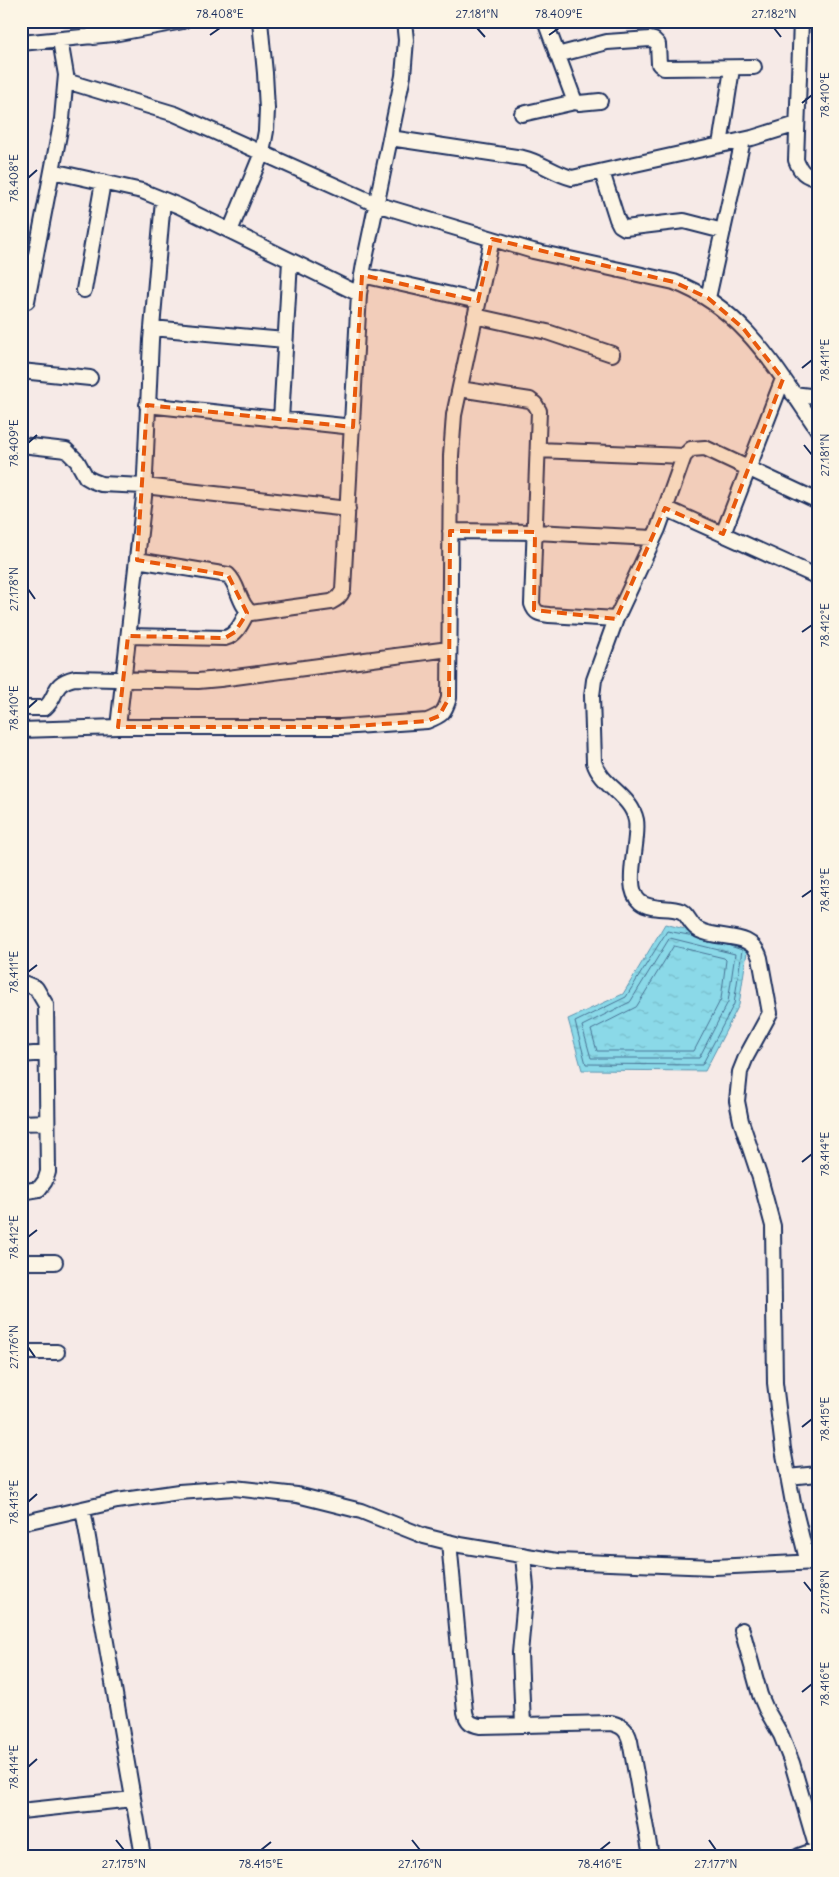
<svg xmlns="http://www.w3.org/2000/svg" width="839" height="1877" viewBox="0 0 839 1877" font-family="Delius,sans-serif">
<defs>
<pattern id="water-ripples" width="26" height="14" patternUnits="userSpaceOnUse" patternTransform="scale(1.25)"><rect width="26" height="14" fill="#8bd9e8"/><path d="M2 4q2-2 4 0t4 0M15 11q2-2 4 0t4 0" fill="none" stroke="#77bbc9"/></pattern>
</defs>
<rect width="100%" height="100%" fill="#f6eae7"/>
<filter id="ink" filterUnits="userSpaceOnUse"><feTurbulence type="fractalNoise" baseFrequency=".02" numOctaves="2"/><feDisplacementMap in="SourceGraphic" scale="10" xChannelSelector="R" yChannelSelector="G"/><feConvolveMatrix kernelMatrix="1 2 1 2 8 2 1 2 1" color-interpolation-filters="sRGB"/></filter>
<g filter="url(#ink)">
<path fill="url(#water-ripples)" stroke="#5e95b1" d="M665 924 748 945 739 1005 705 1071 582 1070 568 1019 623 994Z"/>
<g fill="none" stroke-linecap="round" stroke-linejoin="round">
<path stroke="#487395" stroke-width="1" d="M694 936 667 931 626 997 575 1022 586 1064 702 1065 734 1004 742 950 727 945
M670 938 735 954 728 1002 699 1058H591L582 1026 630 1002Z
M674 946 724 958 726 960 721 999 694 1051H597L591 1030 636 1007Z"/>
<g stroke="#1b2f5e" stroke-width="18">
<path id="minor" d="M545 21 575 102 579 103 600 101
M801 21 796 160C800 171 805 177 818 178
M94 37 95 21
M21 43 113 34 183 21
M557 55 607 42 650 39 654 40 658 44 659 64 664 68 754 67
M66 81 175 114 376 204 533 251 674 282C744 308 778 372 818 430
M522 114 575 102
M390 138 523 158C541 162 555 174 572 178L752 138 797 124
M720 145 732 69
M52 171 142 191 179 206 359 294
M602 172 617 219 620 225 625 228 684 221 723 231
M230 231 262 153 266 131 267 109 265 73 260 21
M362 275 478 301
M84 290 103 182
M708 298 743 140
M27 301 62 119 66 75 60 40
M475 316 547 332 612 354
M152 328 285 340
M21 371 90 378
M460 389 530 400 535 404 539 411 532 604C535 613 539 614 549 615L616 619
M793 394 818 397
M147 405 353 427
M281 420 290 261
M21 445 66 450 77 461 86 477 93 481 101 484 144 486 348 509
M538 450 684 456
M665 508 818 577
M450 531 535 532 653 538
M723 534 783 379
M137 560 228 575C239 585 238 604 251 613L331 602C337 599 340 597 343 590L359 294 364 264 403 76 406 40 404 21
M128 636 225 638C237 635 242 622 248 611
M21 708H45C60 694 50 684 75 678L198 681 220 679 449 649
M118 727 144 497 151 340 163 200
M21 730 118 727H340L427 721C442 715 444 714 449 698L451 456 454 415 492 239
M21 982 36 988 46 1005 48 1172 45 1181 39 1189 21 1192
M21 1055 47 1053
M21 1123 47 1122
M21 1262H55
M21 1352H57
M788 1477 818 1474
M83 1509 143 1856
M21 1523 117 1501 179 1492 234 1488 297 1495 361 1511 424 1536 460 1545 557 1561 714 1567 817 1562
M449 1542 465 1712C467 1722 471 1724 480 1726L611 1723C622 1726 627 1729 630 1741L651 1856
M523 1555 526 1588 520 1653 523 1725
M808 1563 793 1503 783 1449 775 1383 773 1226 760 1178 741 1121 737 1101 740 1072 746 1057 770 1013 760 958C752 930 720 941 699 930 690 926 689 915 681 911 669 906 651 911 640 902 622 887 640 841 636 820 631 795 601 786 594 762L592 696 594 680 616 619 658 529 684 456 691 449 705 448 818 501
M742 1630 760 1695 766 1709 781 1735 792 1763 817 1849
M21 1811 133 1799
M799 1856 818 1849"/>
</g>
<use href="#minor" stroke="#fcf5e5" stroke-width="14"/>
</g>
</g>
<path fill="#e8590c" fill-opacity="0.2" stroke="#e8590c" stroke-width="4" stroke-dasharray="10 6" stroke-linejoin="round" d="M492 239 674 282 708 298 743 328 783 379 723 534 665 508 616 619 534 610 535 532 450 531 449 698 439 716 427 721 340 727H118L128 636 225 638 235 632 247 613 228 575 137 560 147 405 353 427 362 275 478 301Z"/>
<path fill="none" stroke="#1b2f5e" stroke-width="2" d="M477 28 485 37M774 28 781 37M210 35 220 28M549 35 559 28M802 103 812 95M28 178 37 170M802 368 812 360M28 443 37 435M804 445 812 455M28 589 35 599M802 632 812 625M28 708 37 700M802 897 812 890M28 972 37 965M802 1162 812 1154M28 1237 37 1230M28 1347 35 1357M802 1427 812 1419M28 1502 37 1494M804 1582 812 1592M802 1692 812 1684M28 1767 37 1759M116 1840 124 1850M412 1840 420 1850M709 1840 716 1850M261 1850 271 1842M600 1850 610 1842"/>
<rect width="839" height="1877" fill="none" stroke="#fcf5e5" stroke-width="55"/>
<rect x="28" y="28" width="784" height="1822" fill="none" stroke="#1b2f5e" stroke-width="2"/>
<g font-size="12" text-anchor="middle" fill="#1b2f5e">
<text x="220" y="18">78.408°E</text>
<text x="477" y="18">27.181°N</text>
<text x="559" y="18">78.409°E</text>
<text x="774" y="18">27.182°N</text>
<text transform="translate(825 95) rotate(-90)" y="4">78.410°E</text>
<text transform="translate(14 178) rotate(-90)" y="4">78.408°E</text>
<text transform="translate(825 360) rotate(-90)" y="4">78.411°E</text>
<text transform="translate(14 443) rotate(-90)" y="4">78.409°E</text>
<text transform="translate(825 455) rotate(-90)" y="4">27.181°N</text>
<text transform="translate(14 589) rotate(-90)" y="4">27.178°N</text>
<text transform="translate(825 625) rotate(-90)" y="4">78.412°E</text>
<text transform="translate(14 708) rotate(-90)" y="4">78.410°E</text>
<text transform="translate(825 890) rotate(-90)" y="4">78.413°E</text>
<text transform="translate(14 972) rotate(-90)" y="4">78.411°E</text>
<text transform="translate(825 1154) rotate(-90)" y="4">78.414°E</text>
<text transform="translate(14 1237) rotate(-90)" y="4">78.412°E</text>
<text transform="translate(14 1347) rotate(-90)" y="4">27.176°N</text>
<text transform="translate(825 1419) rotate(-90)" y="4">78.415°E</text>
<text transform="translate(14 1502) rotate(-90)" y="4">78.413°E</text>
<text transform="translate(825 1592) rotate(-90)" y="4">27.178°N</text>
<text transform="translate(825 1684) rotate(-90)" y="4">78.416°E</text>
<text transform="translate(14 1767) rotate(-90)" y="4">78.414°E</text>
<text x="124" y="1868">27.175°N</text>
<text x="261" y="1868">78.415°E</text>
<text x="420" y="1868">27.176°N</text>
<text x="600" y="1868">78.416°E</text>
<text x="716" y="1868">27.177°N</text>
</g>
</svg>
